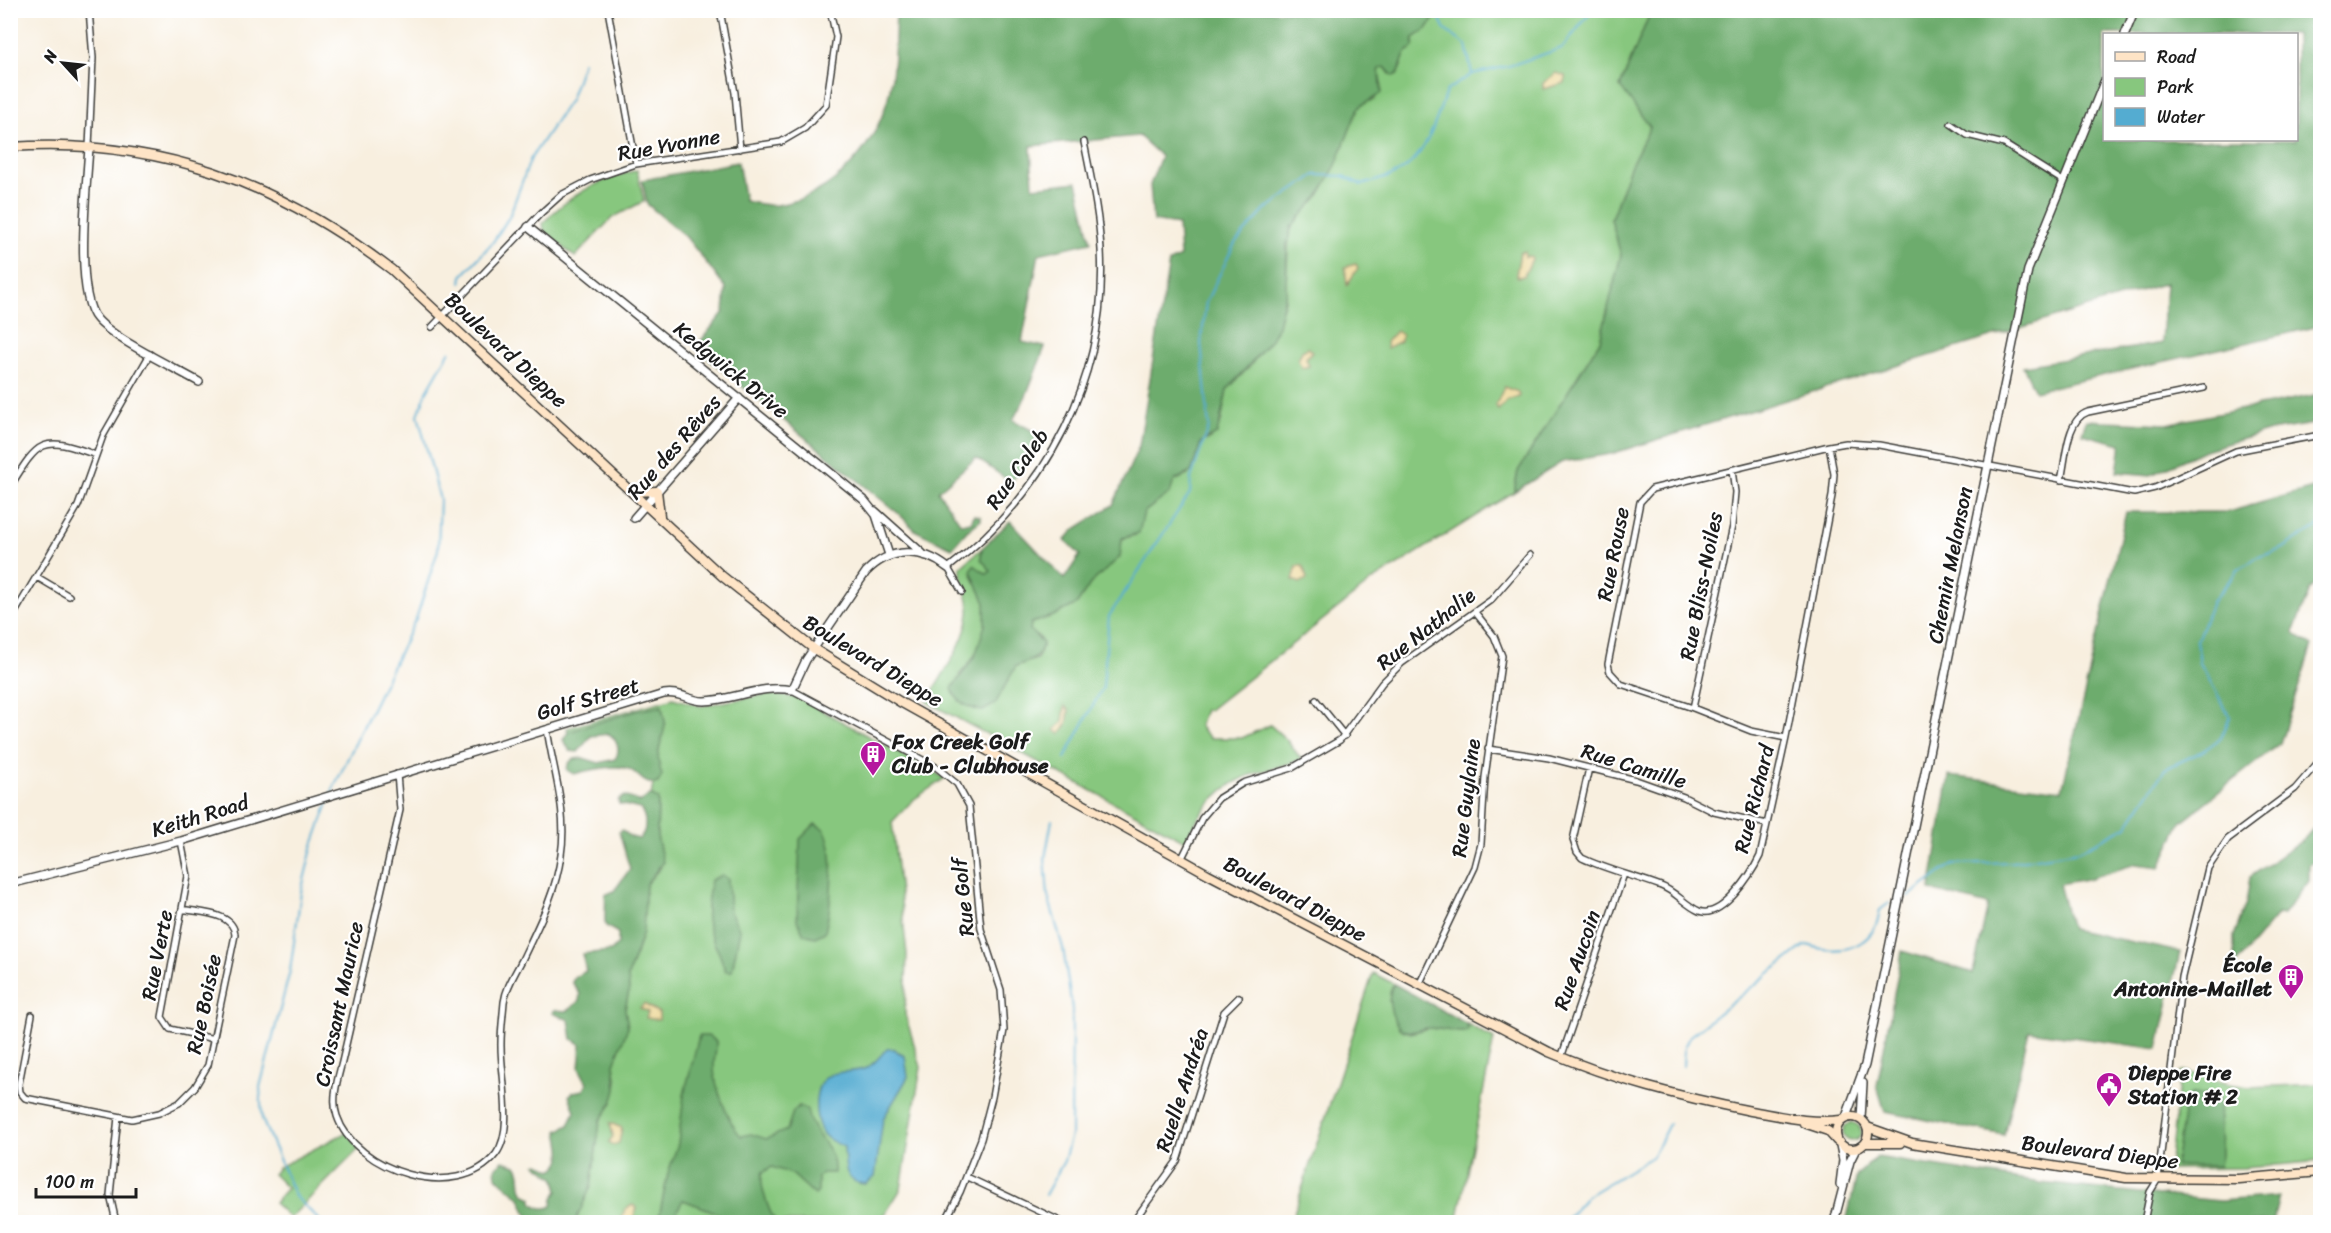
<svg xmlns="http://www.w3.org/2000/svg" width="2331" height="1233" viewBox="0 0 2331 1233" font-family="Sriracha,sans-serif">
<rect width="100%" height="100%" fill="#fff"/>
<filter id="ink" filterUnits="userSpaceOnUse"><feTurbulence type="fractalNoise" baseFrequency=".0167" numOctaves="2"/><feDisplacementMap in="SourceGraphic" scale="12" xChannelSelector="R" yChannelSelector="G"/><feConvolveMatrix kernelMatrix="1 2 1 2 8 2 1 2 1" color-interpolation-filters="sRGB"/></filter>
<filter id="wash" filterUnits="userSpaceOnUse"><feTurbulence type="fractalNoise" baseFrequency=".008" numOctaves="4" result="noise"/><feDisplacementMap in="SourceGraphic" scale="24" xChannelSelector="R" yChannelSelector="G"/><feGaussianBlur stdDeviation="1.35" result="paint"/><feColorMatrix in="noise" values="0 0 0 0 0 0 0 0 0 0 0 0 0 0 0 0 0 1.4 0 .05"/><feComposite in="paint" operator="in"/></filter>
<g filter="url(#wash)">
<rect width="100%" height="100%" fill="#f8efdf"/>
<path fill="#87c77e" stroke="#52724d" stroke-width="1.5" d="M1439 11H1651L1620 86 1650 127 1630 167 1611 219 1621 255 1600 341 1518 471 1514 492 1372 581 1209 710H1205L1199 726 1210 738H1242L1270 725 1287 740 1301 759C1286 766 1271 768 1256 773 1221 784 1201 809 1185 841L927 702C941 675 966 644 969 613 971 596 958 579 961 567L982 548C978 559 986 563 991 571L988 574 973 566 971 571C973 581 979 588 983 597 994 624 978 657 959 675L995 704 1016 666 1037 659 1041 651 1040 638 1030 630 1031 623 1053 616 1077 604 1090 584 1120 557 1122 539 1136 535 1142 514 1169 493 1174 481 1188 475 1201 442 1210 439 1221 423 1227 390 1250 366 1276 331 1285 300 1289 234 1296 220 1318 197 1336 165 1358 108 1365 102 1374 100 1382 86 1378 78 1379 69 1385 67 1390 74H1398L1405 54 1414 44V38L1427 29Z
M637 170 644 201 612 218 575 257 544 231 543 223C570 194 599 180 637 170Z
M769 694 799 698 945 778 913 800 892 822 907 954 905 1014 921 1067 901 1189 880 1222H575L591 1186 600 1121 614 1097 617 1083 614 1064 628 1027 625 1009 629 991 628 976 641 939 646 884 661 867 657 836 658 802 651 796 653 784 657 783 661 775 657 751 665 725 662 706 635 712 568 732 567 728 673 698 701 706Z
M1373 973 1394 984 1389 1001 1400 1029 1411 1033 1429 1028 1463 1032 1469 1026 1467 1024 1494 1039 1457 1222H1291Z
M2184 1071 2229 1084 2249 1087 2320 1084V1161L2244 1168 2169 1169 2180 1073Z
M1843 1132a9 9 0 1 1 18 0a9 9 0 1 1-18 0Z
M347 1132 360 1148 290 1218 274 1203 287 1188 273 1174 279 1167Z"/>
<path fill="#6dac6d" stroke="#446444" stroke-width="1.5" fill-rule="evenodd" d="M896 11H1439L1427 29 1414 38 1413 47 1405 54 1398 74 1393 76 1385 67 1379 69 1382 93 1358 108 1336 165 1318 197 1291 227 1287 245 1286 291 1278 326 1270 341 1227 390 1217 434 1201 442 1191 472 1174 481 1170 493 1144 512 1139 533 1122 538 1120 557 1090 584 1077 604 1053 616 1031 623 1030 630 1043 643C1039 661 1031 660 1016 666L995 704 983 711C970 709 955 702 952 688L975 656 985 625V603L971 571 974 565 987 574 991 571 981 559 982 548 1010 521 1064 579 1080 555 1065 540 1075 529 1113 505 1139 446 1169 262 1180 257 1178 225 1153 221 1150 185 1161 156 1139 136 1031 146 1033 187 1077 182 1091 242 1039 254 1022 342 1045 347 1026 396 1013 420 1046 438 1011 482 976 458 938 491 961 524 971 522 974 515 981 517V520L967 531 952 548 916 531 899 514 695 348 724 312 726 288 686 237 647 204 642 180 738 162 745 201C755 203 768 206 777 205 835 196 879 144 890 89 895 63 895 36 896 11Z
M1651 11H2320V326L2035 391 2023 366 2162 343 2166 283 1611 454 1562 462 1514 492 1518 471 1600 341 1621 255 1611 219 1630 167 1650 127 1620 87ZM2104 34H2296V140H2104Z
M2320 394 2319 423 2270 431 2205 450 2151 475 2117 472 2121 444 2082 434 2086 420 2166 424Z
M2320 486V579L2310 590 2293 633 2312 646 2280 743 2181 822 2160 867 2136 864 2087 879 2059 884 2071 929 2180 952 2158 1049 2029 1031 2004 1135 1885 1112 1877 1086 1902 951 1973 973 1988 905 1930 890 1949 776 2062 790 2126 512H2228Z
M662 706C662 713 666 719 665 726 661 745 654 755 662 775L658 783C641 787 639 770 625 768 613 765 586 771 574 774L567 770 568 764 573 759 583 758 599 763 615 759C621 751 617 739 609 734L591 736 578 752 570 751 563 740 568 732 635 711Z
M650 795 658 799 657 836 663 862 646 884 643 932 628 976 629 991 625 1009 628 1027 614 1064 616 1090 612 1103 600 1121 591 1186 575 1222H534L528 1217 520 1198 496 1177 495 1168 503 1161 516 1165C524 1174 517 1184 524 1194L532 1198V1202C537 1208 545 1210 552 1206L553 1198 558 1191 555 1179 536 1164 539 1163 552 1170C567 1163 560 1144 558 1131L569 1125 575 1111 569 1096 573 1092 584 1090 587 1083 579 1068 581 1045 572 1039 569 1020 552 1013 554 1010 567 1011 579 1001 580 994 572 982 575 977 586 971 582 954 611 951 618 944V933L606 926C603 919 607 905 605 895L614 891 630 869 619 832 622 830 631 837 639 839C647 832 647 817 640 809L619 804 618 800 625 796 640 802Z
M2320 821V856L2309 865V881L2283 915 2278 914 2234 966V936L2246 903 2250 877 2304 839Z
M815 824 824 829C837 851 831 907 825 932L815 937 804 934 797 920 800 839Z
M722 875 728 879 730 912 740 930 732 971H726C722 965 722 959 719 953 703 924 705 912 711 880Z
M1394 984 1467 1024 1468 1031C1455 1035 1442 1027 1429 1028 1417 1028 1413 1036 1400 1029 1391 1017 1385 997 1394 984Z
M699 1036H708L716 1041C717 1050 714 1057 714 1065 713 1083 729 1124 741 1136L751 1134 766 1139 787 1130 793 1112 799 1106 807 1110C812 1138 837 1146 834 1173H823L818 1177V1192L815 1195 792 1174 772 1167 763 1172C758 1182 769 1212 776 1222H730L715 1212 683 1200 671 1222H658L668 1173 678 1144 684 1095Z
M2190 1094H2213L2219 1098 2221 1154 2219 1166H2175L2185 1101Z
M1877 1157 2041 1183 2220 1201 2279 1196 2273 1222H1846L1857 1175Z"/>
<path fill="#eeda9e" stroke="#857b5d" stroke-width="1.5" d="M1556 73 1565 76V83L1543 89V83Z
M1525 251V257L1531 256 1532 259 1524 276 1518 277 1516 275 1520 253Z
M1356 264 1358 268 1347 285 1345 267Z
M1396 331 1402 335 1401 341 1387 348 1386 342Z
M1308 348 1312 351 1306 358 1309 366 1302 368 1298 360 1302 351Z
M1504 387 1518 392 1519 397 1507 400 1498 410 1496 405Z
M1297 566H1303L1307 579 1300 583 1293 580Z
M1065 706 1069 710 1067 724 1060 734 1055 730 1063 722Z
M644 1004 659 1013V1020L646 1018 648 1012 640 1008Z
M610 1123 622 1128 619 1143 613 1145 609 1142 613 1136Z
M633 1205 637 1209 634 1215 637 1222H624L625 1220 622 1217 625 1209Z"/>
<path fill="#54acd1" stroke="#386476" stroke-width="1.5" d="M887 1049H893L905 1056 908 1077 883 1119 875 1177 865 1184C843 1183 845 1164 844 1147 837 1143 829 1141 824 1135 813 1121 811 1084 830 1075 841 1070 855 1073 866 1068 875 1064 880 1055 887 1049Z"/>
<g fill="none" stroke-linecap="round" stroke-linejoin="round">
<path stroke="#54acd1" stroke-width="2" d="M1436 10 1445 30 1466 45 1472 74
M461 283 462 276 493 242 509 217 531 158 570 100 583 62
M471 308 472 318
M1065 758 1103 687 1109 616 1190 493 1191 478 1209 427 1201 343 1206 302 1235 243 1266 209 1315 175 1343 176 1362 185C1373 181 1385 179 1395 174 1425 160 1437 120 1446 91L1472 74 1509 66 1562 48 1591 12 1602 10
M1908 897 1953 864 2012 862 2079 851 2127 826 2165 769 2203 751 2221 738 2230 717 2200 663 2197 640 2212 602 2238 570 2256 558 2282 549 2320 525
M1683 1066 1684 1047 1690 1036 1805 945C1812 945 1817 949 1824 949 1853 953 1876 940 1880 910L1889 903
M1045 1195 1064 1161 1071 1135 1072 1009 1063 948 1048 896 1045 858 1052 820
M321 1222 295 1196 262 1119 260 1087 290 971 301 892 312 848 333 789 417 616 438 550 440 500 418 415 427 391 450 351
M1027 1222 1029 1219
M1564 1222 1587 1196 1652 1157 1669 1124"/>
</g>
</g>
<g filter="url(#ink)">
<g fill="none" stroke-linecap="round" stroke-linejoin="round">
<g stroke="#3d3c39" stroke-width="8">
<path id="minor" d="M89 10 93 58 89 147
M608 10 636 164
M720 10 735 93 740 149
M1951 124 1967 135 2004 144 2063 181
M432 327 541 213 561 195 590 180 636 164 781 142 805 128 826 105 836 37 830 10
M2061 480C2066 460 2066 419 2088 412L2204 388
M10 487C39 440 42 435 96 455
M37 577 69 596
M962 592 948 568C1048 492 1108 377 1101 250 1099 213 1091 178 1084 142
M10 621 78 506 103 436 150 354
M792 690 936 767 957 784 969 806 981 929 1001 990 1004 1030 992 1097 981 1139 960 1192 945 1222
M1316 700 1345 736
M1693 708 1732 526 1735 492 1732 470
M1786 738 1751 731 1693 708 1621 684 1610 672 1608 664 1640 502 1652 489 1829 446 1846 443 1879 445 2134 493 2155 488 2236 451 2320 435
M1488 749 1549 758 1636 780 1684 797 1714 812 1767 824
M1589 768 1573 840 1577 852 1582 858C1607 870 1635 876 1661 886 1675 891 1685 905 1699 911 1722 920 1752 873 1760 856L1786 738 1832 496 1834 474 1829 446
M397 774 400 810 342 1062C338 1078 331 1099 337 1116 355 1171 457 1204 496 1154 515 1129 500 1073 501 1043 501 1029 503 1015 504 1002 506 987 515 974 522 960 538 926 556 893 561 855 568 812 553 770 547 729
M181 841 188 876 162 1017 170 1029 214 1039
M1182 858 1202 818 1219 798 1243 783 1292 768 1340 740 1382 683 1402 663 1491 600 1530 555
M1419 985 1475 867 1481 844 1485 777 1502 656 1494 636 1475 612
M32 1015 19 1084 20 1092 25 1098 132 1119 159 1113 179 1103 195 1087 208 1065 235 935C234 912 200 913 182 909
M1561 1058 1624 874
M967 1177 1062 1222
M116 1222 110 1195 118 1117
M1133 1222 1177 1161 1224 1012 1239 997
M2144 1222 2150 1192 2158 1179 2182 977 2208 868 2228 839 2295 789 2320 760"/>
</g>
<g stroke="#3d3c39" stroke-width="10">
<path id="tertiary" d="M2125 34 2135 10
M89 147C87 184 74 293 97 319 115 340 173 367 199 382
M528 227 864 500 876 515 889 555
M875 511 922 553
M634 518 739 398
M10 884 181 841 664 694C679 691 689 701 704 701 734 700 762 684 792 690L806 660 866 572C890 547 922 547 948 568
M1846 1117 1865 1065 2028 270 2104 82
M1861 1119 1863 1083
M1840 1184 1843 1160 1840 1145
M1834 1222 1850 1161 1856 1149"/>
</g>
<g stroke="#3d3c39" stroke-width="11">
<path id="secondary" d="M10 147C157 137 277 182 392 270L722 576 814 649 902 703 1208 874 1549 1052C1614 1080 1681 1097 1751 1111 1780 1116 1811 1124 1841 1120
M634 492 657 491 660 516
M1836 1133a16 16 0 1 1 32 0a16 16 0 1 1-32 0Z
M1804 1123 1828 1131 1837 1141
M1867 1127 1912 1143 2126 1178 2238 1179 2320 1172
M1865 1143H1900"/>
</g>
<use href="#minor" stroke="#fff" stroke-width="5"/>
<use href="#tertiary" stroke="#fff" stroke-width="7"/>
<use href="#secondary" stroke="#fee4c6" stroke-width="8"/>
</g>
</g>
<defs>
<g id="building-pin" transform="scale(1.35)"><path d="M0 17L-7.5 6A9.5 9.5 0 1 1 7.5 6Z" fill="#b5179e" stroke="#fff"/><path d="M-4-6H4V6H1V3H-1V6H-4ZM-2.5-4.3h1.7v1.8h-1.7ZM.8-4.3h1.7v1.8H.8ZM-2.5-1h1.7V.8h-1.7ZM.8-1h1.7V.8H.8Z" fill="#fff"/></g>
<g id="civic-pin" transform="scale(1.35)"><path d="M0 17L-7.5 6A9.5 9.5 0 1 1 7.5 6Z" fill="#b5179e" stroke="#fff"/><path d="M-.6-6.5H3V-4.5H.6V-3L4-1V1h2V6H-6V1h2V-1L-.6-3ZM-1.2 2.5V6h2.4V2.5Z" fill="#fff"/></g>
</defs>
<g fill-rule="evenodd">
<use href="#building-pin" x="873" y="754"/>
<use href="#building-pin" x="2291" y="977"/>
<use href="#civic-pin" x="2109" y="1085"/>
</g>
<g text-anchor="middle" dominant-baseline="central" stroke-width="4.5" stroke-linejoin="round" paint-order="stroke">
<g font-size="21" fill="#1c1c1c" stroke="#fff">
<text transform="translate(669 145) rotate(-10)">Rue Yvonne</text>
<text transform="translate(506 350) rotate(43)">Boulevard Dieppe</text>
<text transform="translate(731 370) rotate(39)">Kedgwick Drive</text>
<text transform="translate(674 447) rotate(-49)">Rue des Rêves</text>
<text transform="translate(1017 469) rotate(-55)">Rue Caleb</text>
<text transform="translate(1613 554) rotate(-79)">Rue Rouse</text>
<text transform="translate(1950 565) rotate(-79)">Chemin Melanson</text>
<text transform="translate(1701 586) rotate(-79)">Rue Bliss-Noiles</text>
<text transform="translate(1426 629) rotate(-38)">Rue Nathalie</text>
<text transform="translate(873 661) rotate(31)">Boulevard Dieppe</text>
<text transform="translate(588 699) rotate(-16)">Golf Street</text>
<text transform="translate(1634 766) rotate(17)">Rue Camille</text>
<text transform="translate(1466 798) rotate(-83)">Rue Guylaine</text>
<text transform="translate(1754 799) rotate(-76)">Rue Richard</text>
<text transform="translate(200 816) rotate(-17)">Keith Road</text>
<text transform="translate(963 897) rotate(-96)">Rue Golf</text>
<text transform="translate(1295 899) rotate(28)">Boulevard Dieppe</text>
<text transform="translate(157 955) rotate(-79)">Rue Verte</text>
<text transform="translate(1577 960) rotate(-71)">Rue Aucoin</text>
<text transform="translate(204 1004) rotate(-78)">Rue Boisée</text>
<text transform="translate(339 1004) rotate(-78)">Croissant Maurice</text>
<text transform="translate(1182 1090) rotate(-72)">Ruelle Andréa</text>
<text transform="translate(2100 1152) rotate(7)">Boulevard Dieppe</text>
</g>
<g font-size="21" font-weight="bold" fill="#1c1c1c" stroke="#fff" text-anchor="start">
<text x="892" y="742">Fox Creek Golf<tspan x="892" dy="24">Club - Clubhouse</tspan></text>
<text x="2272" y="965" text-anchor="end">École<tspan x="2272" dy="24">Antonine-Maillet</tspan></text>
<text x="2128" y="1073">Dieppe Fire<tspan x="2128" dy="24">Station # 2</tspan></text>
</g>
</g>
<rect width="2331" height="1233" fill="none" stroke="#fff" stroke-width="36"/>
<rect x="2103" y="33" width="195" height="108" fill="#ffffff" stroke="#a4a4a4" stroke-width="1.5"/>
<rect x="2115" y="52" width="30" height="9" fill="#fee4c6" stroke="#a4a4a4" stroke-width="1.5"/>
<text x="2157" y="63" font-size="18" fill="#1c1c1c">Road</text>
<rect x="2115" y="78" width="30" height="18" fill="#87c77e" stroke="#a4a4a4" stroke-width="1.5"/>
<text x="2157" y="93" font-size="18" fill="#1c1c1c">Park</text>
<rect x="2115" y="108" width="30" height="18" fill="#54acd1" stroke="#a4a4a4" stroke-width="1.5"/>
<text x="2157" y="123" font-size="18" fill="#1c1c1c">Water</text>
<g transform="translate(63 63) rotate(297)" stroke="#ffffff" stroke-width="4.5" paint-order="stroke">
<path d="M0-4.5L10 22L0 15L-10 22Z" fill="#1c1c1c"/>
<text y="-9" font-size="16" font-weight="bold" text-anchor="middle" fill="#1c1c1c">N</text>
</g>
<path d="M36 1188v9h100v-9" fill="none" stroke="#1c1c1c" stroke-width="3"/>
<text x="45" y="1188" font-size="18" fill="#1c1c1c" stroke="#ffffff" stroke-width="4.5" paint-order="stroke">100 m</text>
</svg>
